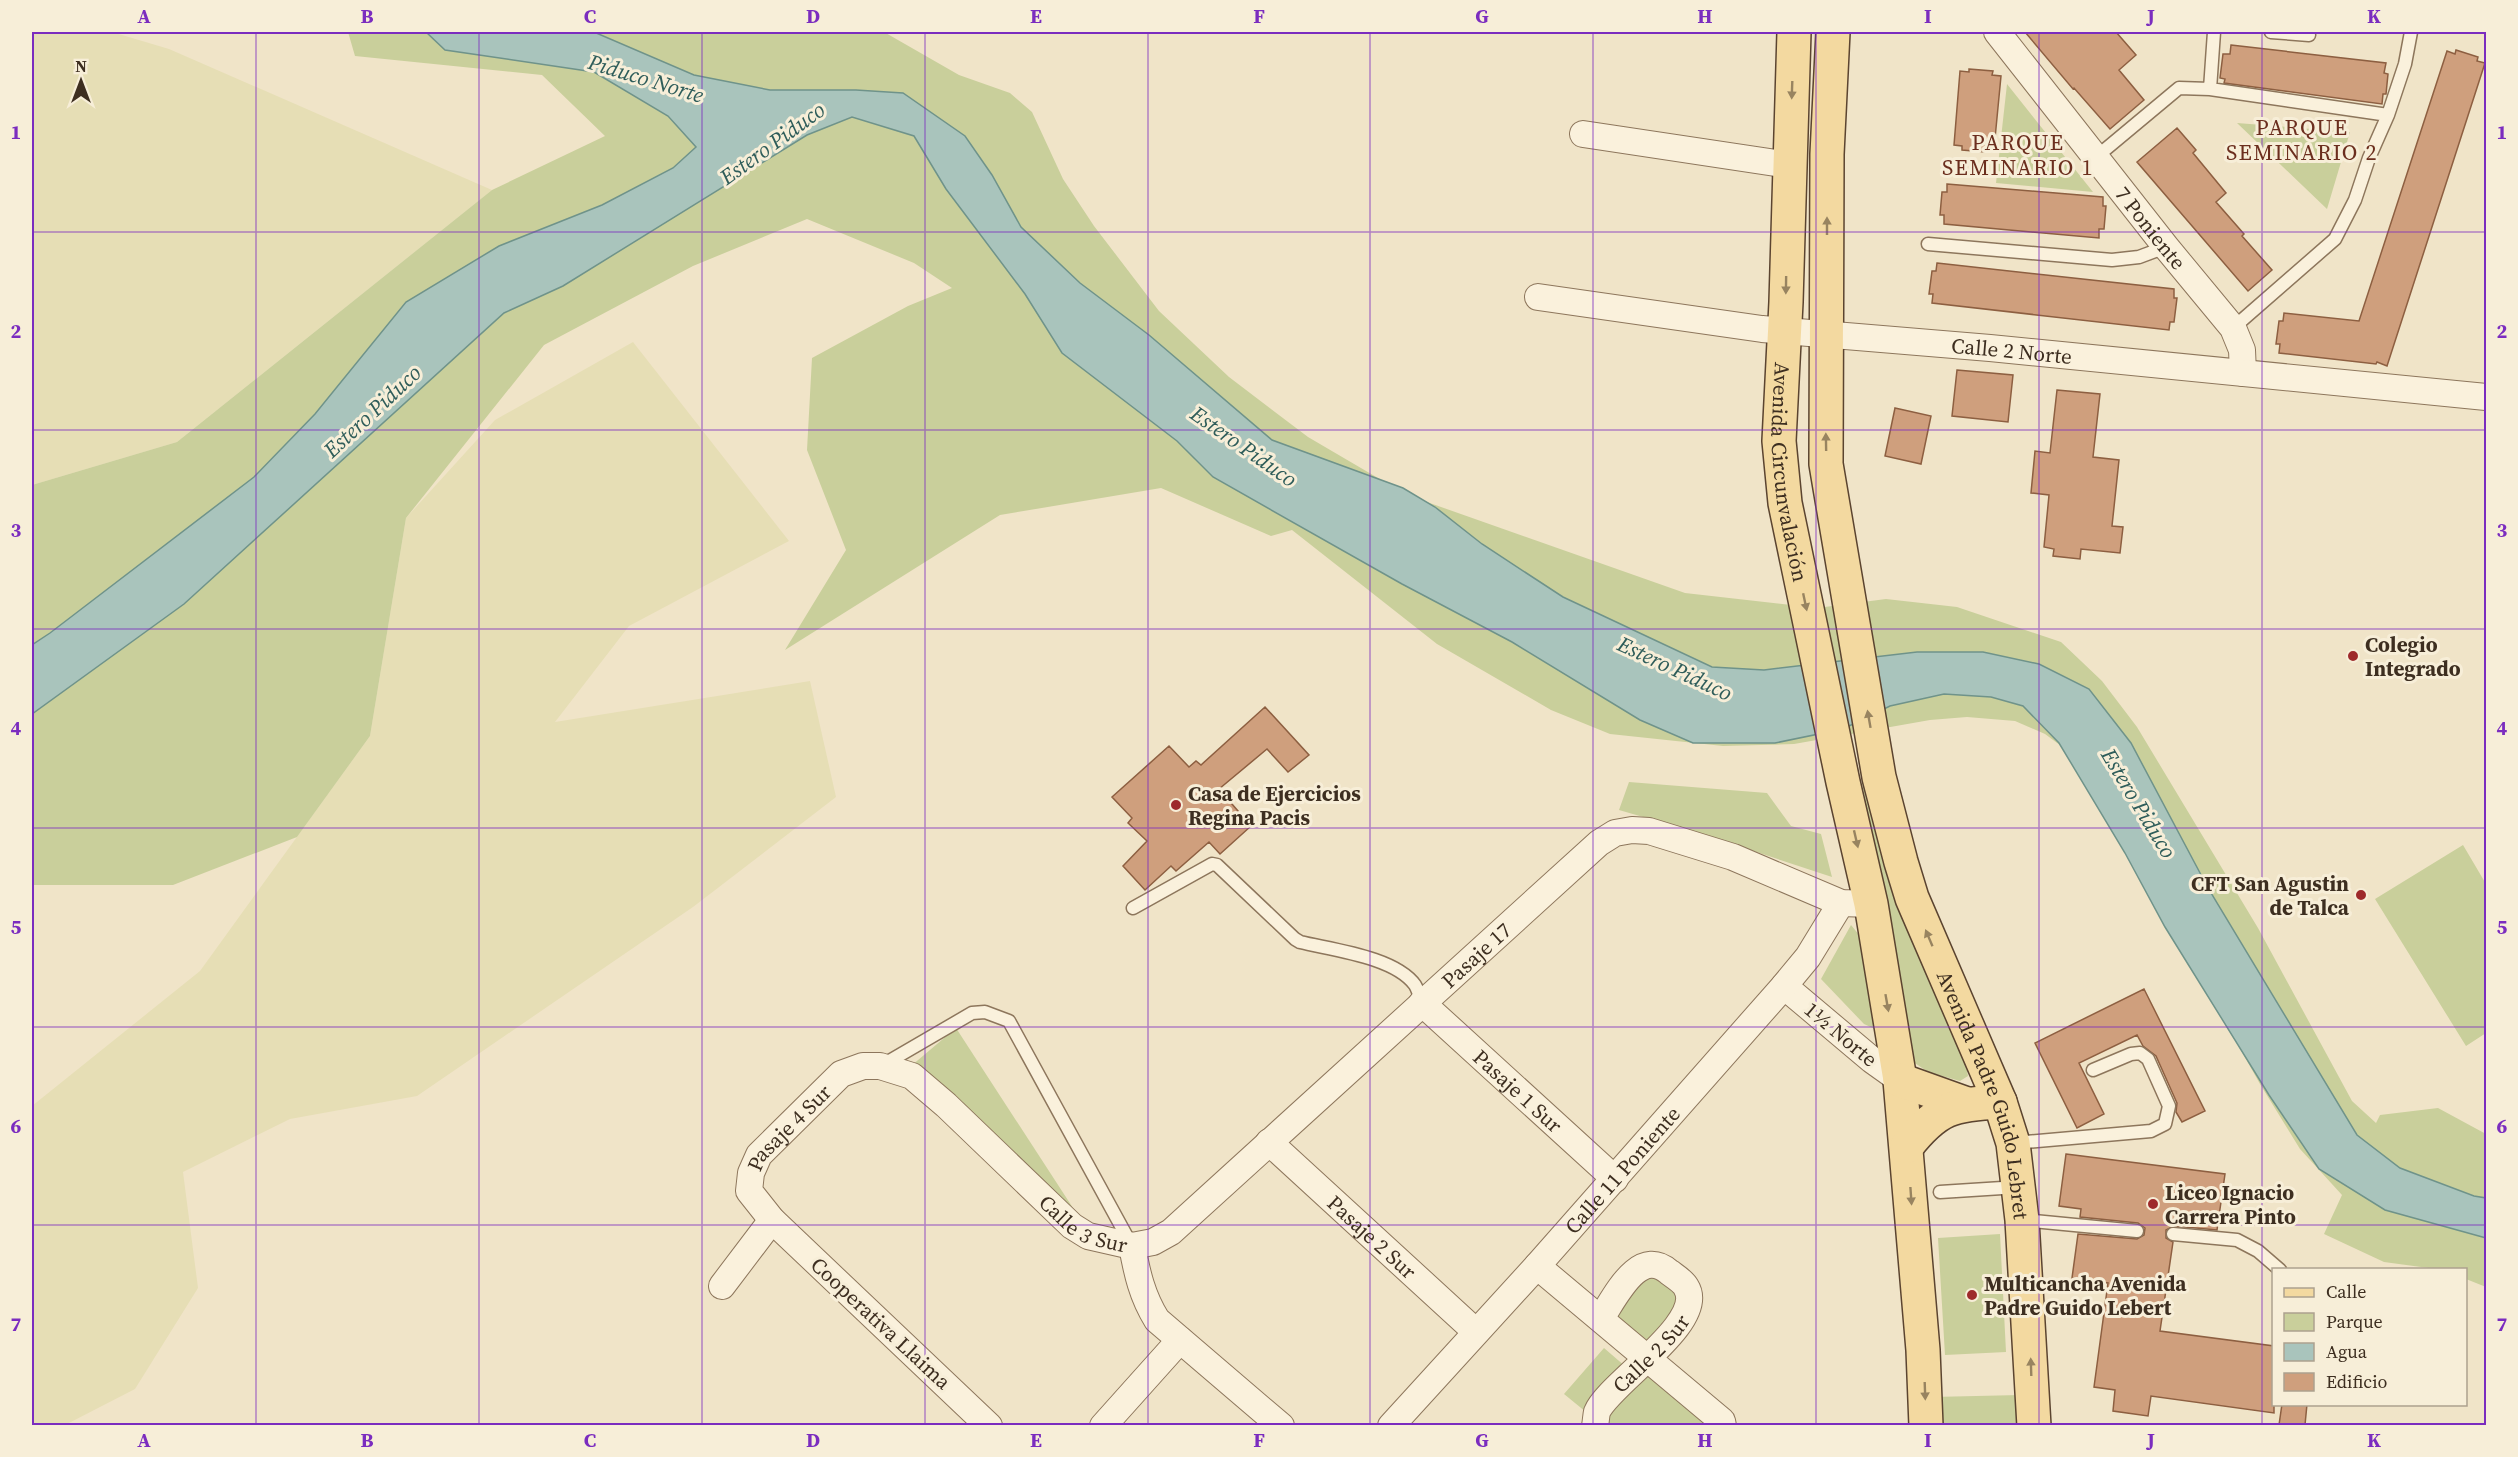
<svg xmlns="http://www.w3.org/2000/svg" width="2518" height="1457" viewBox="0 0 2518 1457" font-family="'Source Serif 4',serif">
<rect width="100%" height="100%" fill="#f0e4c8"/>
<path fill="#e6deb5" d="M32 32H112L169 49 492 190 177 442 32 485Z
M633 342 789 541 629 626 555 722 810 681 836 797 693 907 417 1096 290 1119 183 1172 198 1288 135 1389 65 1425 32 1426V1106L200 971 370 736 406 518 495 420Z"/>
<path fill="#c9cf9b" d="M348 32H884L959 75 1010 93 1032 112 1063 179 1094 226 1159 311 1229 377 1308 437 1407 495 1685 593 1817 608 1886 599 1957 607 2061 642 2102 681 2137 727 2258 928 2352 1101 2376 1123 2380 1115 2438 1108 2486 1134V1287L2466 1279V1270L2436 1269 2384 1262 2324 1234 2342 1195 2300 1149 2260 1084 2076 757 2045 734 2015 721 1967 717 1930 720 1794 744 1723 746 1610 734 1551 710 1437 644 1292 530 1271 536 1161 488 1000 515 785 650 846 550 807 450 812 358 908 306 952 288 914 263 807 219 693 266 544 345 406 518 370 736 297 837 173 885H32V485L177 442 492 190 605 136 542 75 355 56Z
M2007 84 2093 192 1996 183Z
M2237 123 2350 132 2327 209Z
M1864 757 1965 1059 1968 1076 1960 1081 1928 1072 1909 1059 1858 759Z
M1629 782 1767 793 1791 826 1821 834 1832 877 1702 834 1619 810Z
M2463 845 2486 884V1033L2466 1046 2375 899Z
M1851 925 1860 936 1875 1029 1864 1024 1821 979Z
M956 1028 1073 1208 911 1066Z
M2000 1234 2006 1352 1945 1355 1938 1238Z
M1636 1269 1686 1286 1648 1360 1723 1425 1595 1426 1648 1360 1601 1318Z
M1604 1348 1626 1367 1586 1412 1564 1394Z
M2020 1395 2021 1425H1933L1932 1397Z"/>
<path fill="#a9c4bc" stroke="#6f938a" stroke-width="1.5" d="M426 32H594L694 75 770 90H856L903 93 965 136 992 175 1021 227 1080 283 1149 335 1272 440 1403 488 1435 507 1482 544 1563 597 1712 667 1764 670 1917 652H1983L2039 664 2089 689 2131 743 2208 888 2357 1135 2400 1168 2474 1196 2486 1198V1238L2385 1210 2319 1169 2269 1095 2165 927 2125 853 2059 743 2023 706 1991 697 1944 694 1890 706 1843 729 1775 743H1693L1640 720 1512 642 1402 584 1213 477 1177 441 1062 353 1025 294 946 189 914 136 852 117 807 135 563 286 504 313 184 604 32 714V645L50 633 254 477 315 414 406 302 499 246 602 205 673 168 696 147 668 116 594 72 445 50Z"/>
<path fill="#cf9f7d" stroke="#8d5f41" stroke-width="1.5" d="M2025 32H2116L2136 55 2119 70 2144 100 2110 129 2074 88 2073 89Z
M2231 45 2386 63 2384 73 2388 74 2386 94H2383L2382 104 2224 83 2225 79 2220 78 2223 54H2230Z
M2456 50 2478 57 2477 61 2485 63 2387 366 2377 362 2376 364 2279 353 2280 344H2276L2279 321H2283L2284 313 2359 321 2447 51 2455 54Z
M1969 69 1993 71 1992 75 2001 76 1994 149 1986 148 1985 152 1962 150V146L1954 145 1960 71 1969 72Z
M2177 128 2196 150 2193 153 2226 193 2216 202 2244 234 2242 236 2272 270 2248 291 2137 162Z
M1947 184 2103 197V206H2106L2104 229H2099V238L1944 224V215H1940L1942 192H1947Z
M1937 263 2174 289V298H2177L2174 322H2170L2169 330 1932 303 1933 294H1929L1932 271H1936Z
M1957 370 2013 375 2008 422 1952 416Z
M2057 390 2100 394 2093 457 2119 460 2112 526 2123 527 2120 553 2081 549 2080 559 2053 556 2054 549 2044 547 2049 495 2031 493 2035 451 2050 453Z
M1895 408 1931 416 1921 464 1885 456Z
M1265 707 1309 755 1288 772 1267 749 1219 789 1251 826 1220 854 1209 842 1176 871 1171 866 1145 890 1123 866 1147 841 1128 823 1132 818 1112 797 1169 746 1189 767 1196 761 1201 765Z
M2144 989 2205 1111 2182 1122 2176 1112 2177 1103 2156 1056 2143 1046 2137 1035 2079 1063 2104 1114 2077 1128 2035 1043Z
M2066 1154 2225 1174 2217 1230 2174 1226 2166 1230V1238L2173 1242 2160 1331 2274 1346V1413L2151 1396 2148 1416 2113 1411 2115 1390 2094 1387 2108 1283 2072 1278 2078 1234 2137 1239 2144 1235 2145 1228 2138 1223 2080 1217 2081 1209 2059 1206Z
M2282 1404H2307L2305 1425H2279Z"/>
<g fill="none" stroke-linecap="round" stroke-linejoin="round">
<g stroke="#8d765c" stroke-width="15">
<path id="lane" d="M2271 32 2309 35
M2210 89 2214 32
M2095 158 2179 88 2210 89 2388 115
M1928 244 2112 260 2139 257 2166 247
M2233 328 2335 239 2355 200 2369 158 2388 115 2405 64 2411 32
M1133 908 1212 864 1217 865 1295 939 1300 942C1333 950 1395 957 1415 985 1418 990 1420 997 1422 1003
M881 1066 972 1013 985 1012 1009 1021 1132 1246
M2014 1143 2151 1131 2165 1124 2169 1106 2148 1059 2140 1053 2131 1054 2093 1070
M1940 1192 2018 1187
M2023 1220 2137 1231
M2173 1234 2237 1240 2258 1251 2280 1270"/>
</g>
<g stroke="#8d765c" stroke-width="28">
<g id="street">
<path id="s1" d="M1997 32 2166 247 2233 328 2242 350 2243 373"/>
<path d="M1583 134 1789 165"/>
<path id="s2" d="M1538 297 1762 329 1990 348 2486 397"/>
<path d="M1784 986 1872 1060 1900 1080"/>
<path id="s3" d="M1422 1003 1615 1179"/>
<path id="s4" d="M1269 1142 1475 1331"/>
<path id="s5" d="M1132 1246 1153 1242 1171 1232 1599 843 1615 833 1632 830 1649 831 1733 857 1841 903 1871 904"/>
<path d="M1537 1266 1722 1421 1723 1426"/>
<path d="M722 1286 772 1220"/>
<path id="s6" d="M989 1426 772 1220 749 1191 751 1173 759 1155 841 1074 863 1066H880L912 1076 946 1105 1072 1226 1088 1236 1132 1246C1137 1273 1142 1296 1157 1320L1281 1426"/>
<path d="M1103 1426 1180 1340"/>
<path id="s7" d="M1391 1426 1537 1266 1784 986 1808 957 1841 903"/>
<path id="s8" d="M1595 1426C1596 1421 1596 1416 1597 1412 1608 1384 1708 1322 1686 1287 1683 1281 1674 1276 1669 1272 1639 1246 1616 1296 1601 1318"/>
</g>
</g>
<g stroke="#5b4430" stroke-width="36">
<g id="primary">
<path id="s9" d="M1794 32 1786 302 1779 441 1785 503 1843 782 1871 904 1900 1080 1923 1350 1926 1426"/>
<path id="s10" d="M1833 32 1827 154 1826 464 1879 777 1901 862 1912 898 2000 1102 2013 1143 2022 1220 2034 1426"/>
<path d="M1900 1080 1967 1104"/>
<path d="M1907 1146C1937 1108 1953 1104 2000 1102"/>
</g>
</g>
<use href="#lane" stroke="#faf1dc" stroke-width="12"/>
<use href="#street" stroke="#faf1dc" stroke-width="26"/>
<use href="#primary" stroke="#f3d9a0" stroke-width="33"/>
</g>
<defs><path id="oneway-solid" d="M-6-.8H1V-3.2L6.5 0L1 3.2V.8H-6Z" transform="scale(1.5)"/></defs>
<g fill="#988460">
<use href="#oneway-solid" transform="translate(1792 90) rotate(92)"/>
<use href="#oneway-solid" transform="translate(1827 226) rotate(-90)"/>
<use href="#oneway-solid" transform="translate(1786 285) rotate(91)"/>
<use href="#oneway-solid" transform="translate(1826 442) rotate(-91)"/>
<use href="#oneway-solid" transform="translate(1805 602) rotate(78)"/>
<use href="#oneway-solid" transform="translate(1869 719) rotate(-100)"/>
<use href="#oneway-solid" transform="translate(1856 839) rotate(77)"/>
<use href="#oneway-solid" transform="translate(1929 938) rotate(-113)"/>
<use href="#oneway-solid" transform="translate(1887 1003) rotate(80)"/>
<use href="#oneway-solid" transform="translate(1911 1196) rotate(86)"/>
<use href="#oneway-solid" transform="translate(2031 1367) rotate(-92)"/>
<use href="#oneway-solid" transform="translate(1925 1391) rotate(88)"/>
</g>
<path fill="none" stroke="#7b2cbf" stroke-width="1.5" stroke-opacity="0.55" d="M256 32V1426M479 32V1426M702 32V1426M925 32V1426M1148 32V1426M1370 32V1426M1593 32V1426M1816 32V1426M2039 32V1426M2262 32V1426M32 232H2486M32 430H2486M32 629H2486M32 828H2486M32 1027H2486M32 1225H2486"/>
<g fill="#9e2a2b" stroke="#f7eed8" stroke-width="2">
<circle cx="2353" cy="656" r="6"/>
<circle cx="1176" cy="805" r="6"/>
<circle cx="2361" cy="895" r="6"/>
<circle cx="2153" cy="1204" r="6"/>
<circle cx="1972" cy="1295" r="6"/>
</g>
<g text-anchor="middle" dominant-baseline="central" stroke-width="6" stroke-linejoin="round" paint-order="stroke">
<g font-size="21" fill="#3d2e20" stroke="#f7eed8">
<text stroke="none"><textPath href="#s1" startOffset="249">7 Poniente</textPath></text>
<text stroke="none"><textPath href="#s2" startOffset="477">Calle 2 Norte</textPath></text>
<text stroke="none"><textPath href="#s9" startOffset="441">Avenida Circunvalación</textPath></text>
<text stroke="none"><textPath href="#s5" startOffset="454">Pasaje 17</textPath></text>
<text transform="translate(1841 1034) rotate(40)">1½ Norte</text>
<text stroke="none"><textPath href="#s3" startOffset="130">Pasaje 1 Sur</textPath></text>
<text stroke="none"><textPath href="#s10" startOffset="1086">Avenida Padre Guido Lebret</textPath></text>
<text stroke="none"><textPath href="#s6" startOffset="414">Pasaje 4 Sur</textPath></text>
<text stroke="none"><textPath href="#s7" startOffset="345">Calle 11 Poniente</textPath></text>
<text stroke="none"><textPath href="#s6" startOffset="792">Calle 3 Sur</textPath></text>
<text stroke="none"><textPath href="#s4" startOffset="140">Pasaje 2 Sur</textPath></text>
<text transform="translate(881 1323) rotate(43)">Cooperativa Llaima</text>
<text stroke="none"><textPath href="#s8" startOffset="94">Calle 2 Sur</textPath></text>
</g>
<g font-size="21" font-weight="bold" fill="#3d2e20" stroke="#f7eed8" text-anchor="start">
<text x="2365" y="644">Colegio<tspan x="2365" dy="24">Integrado</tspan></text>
<text x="1188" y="793">Casa de Ejercicios<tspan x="1188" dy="24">Regina Pacis</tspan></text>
<text x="2349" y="883" text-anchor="end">CFT San Agustin<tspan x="2349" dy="24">de Talca</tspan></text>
<text x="2165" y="1192">Liceo Ignacio<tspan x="2165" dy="24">Carrera Pinto</tspan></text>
<text x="1984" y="1283">Multicancha Avenida<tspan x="1984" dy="24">Padre Guido Lebert</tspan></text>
</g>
<g font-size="22" font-style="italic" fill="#2f5d5a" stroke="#f7eed8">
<text transform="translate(646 78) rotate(17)">Piduco Norte</text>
<text transform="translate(772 143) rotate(-36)">Estero Piduco</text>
<text transform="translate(372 411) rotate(-43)">Estero Piduco</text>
<text transform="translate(1244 446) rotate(35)">Estero Piduco</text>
<text transform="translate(1675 668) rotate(25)">Estero Piduco</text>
<text transform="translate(2139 803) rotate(59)">Estero Piduco</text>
</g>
<g font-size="22" letter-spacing="1.5" fill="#6b2e1e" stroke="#f7eed8">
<text x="2302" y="127">PARQUE<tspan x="2302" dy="25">SEMINARIO 2</tspan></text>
<text x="2018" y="142">PARQUE<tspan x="2018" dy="25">SEMINARIO 1</tspan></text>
</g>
</g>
<rect width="2518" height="1457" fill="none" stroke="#f7eed8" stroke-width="66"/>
<rect x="2272" y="1268" width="195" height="138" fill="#f7eed8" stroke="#ada18e" stroke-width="1.5"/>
<rect x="2284" y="1288" width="30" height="9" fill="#f3d9a0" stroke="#ada18e" stroke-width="1.5"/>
<text x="2326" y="1298" font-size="18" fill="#3d2e20">Calle</text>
<rect x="2284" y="1313" width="30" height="18" fill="#c9cf9b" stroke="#ada18e" stroke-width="1.5"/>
<text x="2326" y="1328" font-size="18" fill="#3d2e20">Parque</text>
<rect x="2284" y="1343" width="30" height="18" fill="#a9c4bc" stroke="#ada18e" stroke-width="1.5"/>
<text x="2326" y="1358" font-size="18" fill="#3d2e20">Agua</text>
<rect x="2284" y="1373" width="30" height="18" fill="#cf9f7d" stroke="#ada18e" stroke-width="1.5"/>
<text x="2326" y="1388" font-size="18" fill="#3d2e20">Edificio</text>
<g transform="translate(81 81)" stroke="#f7eed8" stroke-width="4.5" paint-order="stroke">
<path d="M0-4.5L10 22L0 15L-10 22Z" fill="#3d2e20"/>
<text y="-9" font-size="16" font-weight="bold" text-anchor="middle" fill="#3d2e20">N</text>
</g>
<rect x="33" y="33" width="2452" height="1391" fill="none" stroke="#7b2cbf" stroke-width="2"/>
<g font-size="20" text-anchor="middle" font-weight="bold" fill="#7b2cbf">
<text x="144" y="23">A</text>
<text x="367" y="23">B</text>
<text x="590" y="23">C</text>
<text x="813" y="23">D</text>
<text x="1036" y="23">E</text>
<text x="1259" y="23">F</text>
<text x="1482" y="23">G</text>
<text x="1705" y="23">H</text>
<text x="1928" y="23">I</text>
<text x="2151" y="23">J</text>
<text x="2374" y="23">K</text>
<text x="16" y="139">1</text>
<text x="2502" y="139">1</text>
<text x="16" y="338">2</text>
<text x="2502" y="338">2</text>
<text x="16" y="537">3</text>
<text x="2502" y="537">3</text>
<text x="16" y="735">4</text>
<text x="2502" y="735">4</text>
<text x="16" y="934">5</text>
<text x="2502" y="934">5</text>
<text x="16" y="1133">6</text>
<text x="2502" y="1133">6</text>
<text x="16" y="1331">7</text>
<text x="2502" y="1331">7</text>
<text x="144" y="1447">A</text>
<text x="367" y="1447">B</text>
<text x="590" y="1447">C</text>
<text x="813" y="1447">D</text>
<text x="1036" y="1447">E</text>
<text x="1259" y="1447">F</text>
<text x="1482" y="1447">G</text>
<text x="1705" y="1447">H</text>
<text x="1928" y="1447">I</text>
<text x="2151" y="1447">J</text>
<text x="2374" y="1447">K</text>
</g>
</svg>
